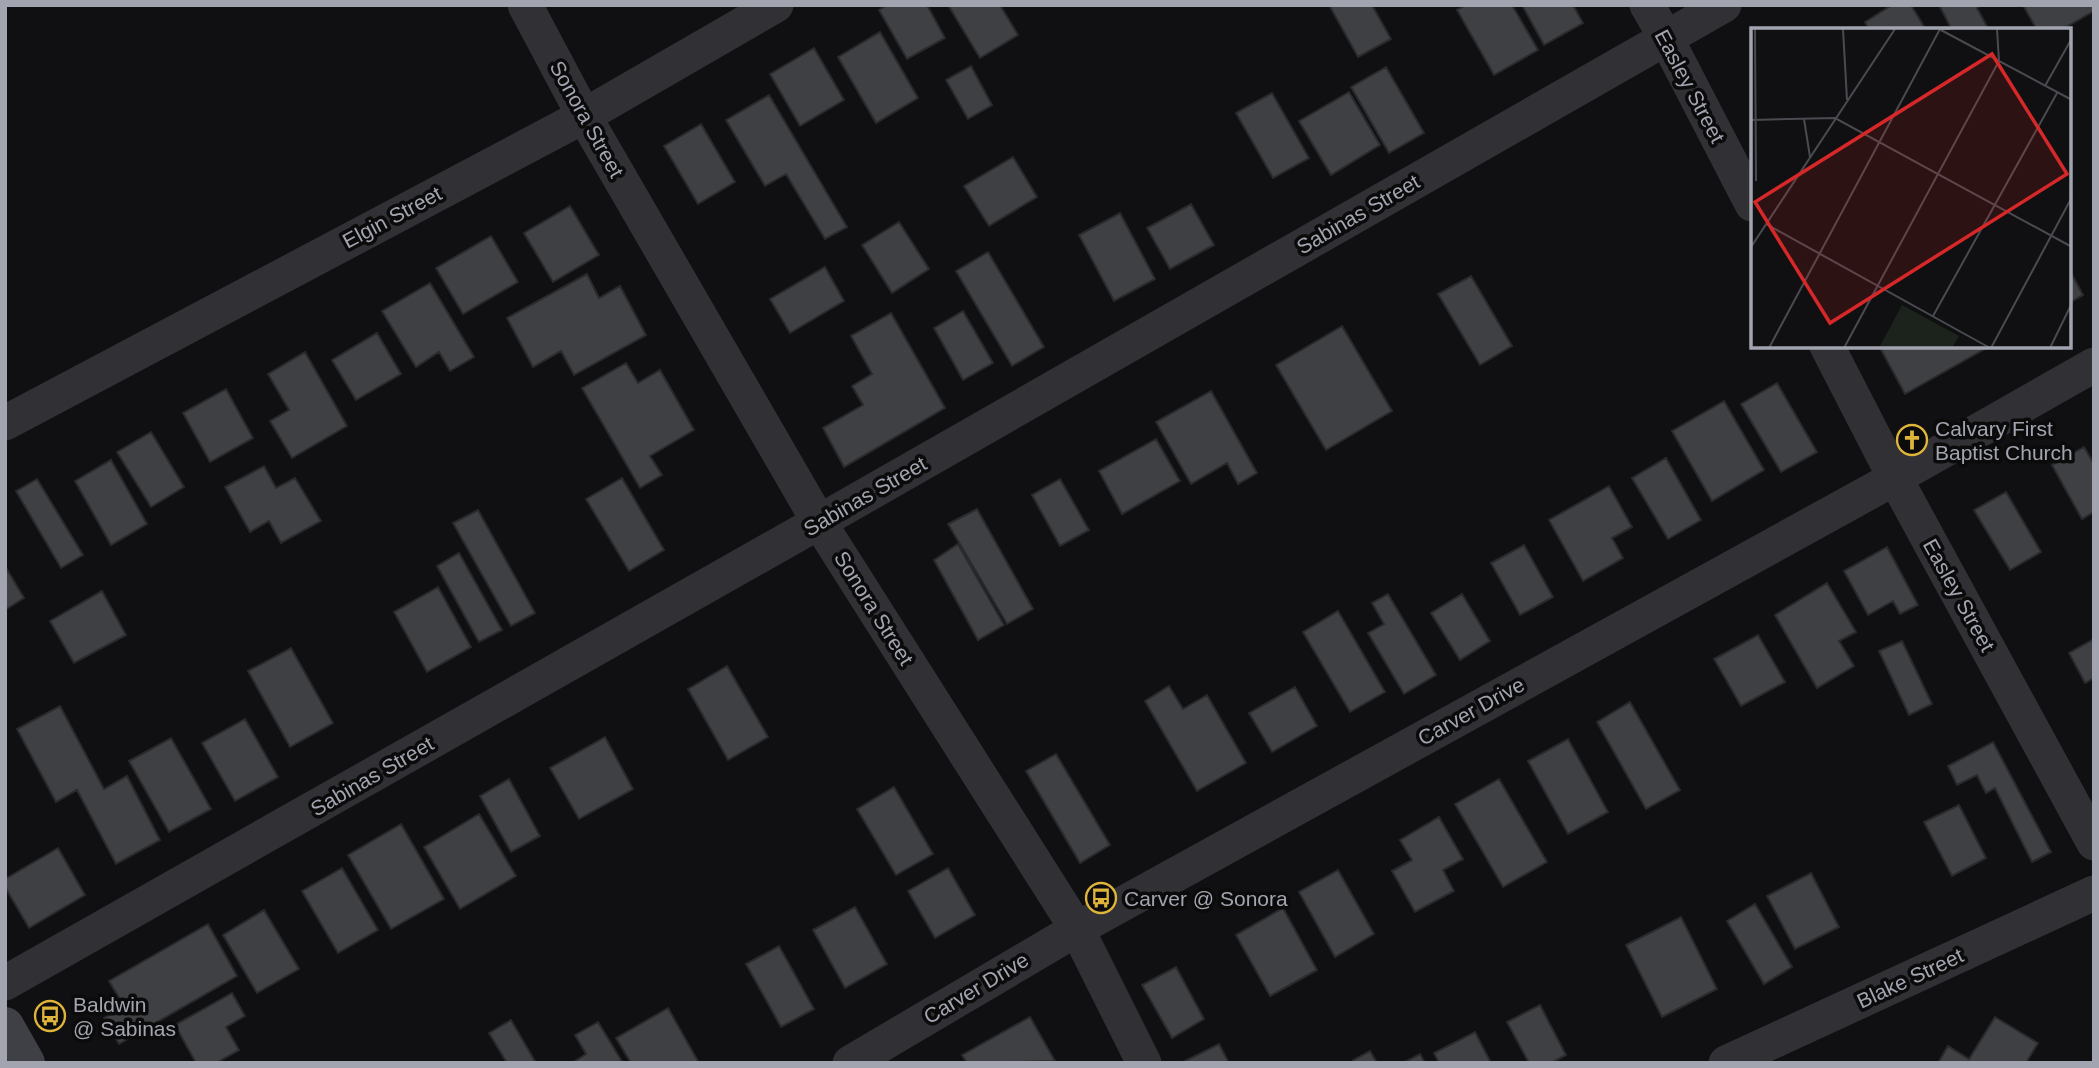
<svg xmlns="http://www.w3.org/2000/svg" width="2099" height="1068" viewBox="0 0 2099 1068" font-family="Arial,sans-serif">
<rect width="100%" height="100%" fill="#100f11"/>
<path fill="#3f4044" stroke="#2a2a2c" stroke-width="2" d="M887 5H927L945 38 907 59 879 10Z
M948 5H1000L1018 35 980 58Z
M1329 5H1372L1391 39 1358 57Z
M1466 5H1512L1538 50 1494 75 1457 10Z
M1522 5H1573L1583 23 1544 45Z
M1892 5H1911L1926 30H1869L1865 22Z
M1939 5H1982L1977 8 1989 30H1952Z
M2023 5H2094V11L2061 30H2037Z
M880 32 918 98 876 123 838 57Z
M814 48 844 100 800 126 770 74Z
M971 66 992 105 968 119 946 80Z
M1386 67 1424 133 1389 153 1351 87Z
M1349 92 1380 145 1331 175 1299 121Z
M1272 93 1309 158 1273 178 1236 113Z
M769 95 847 227 825 239 786 174 765 186 726 120Z
M701 124 735 182 698 204 664 146Z
M1013 157 1037 197 989 226 964 186Z
M1191 204 1214 245 1170 269 1147 228Z
M570 206 599 255 553 282 524 233Z
M1120 213 1155 279 1114 301 1079 235Z
M899 222 929 269 892 293 862 245Z
M491 236 518 282 463 314 436 268Z
M988 252 1044 347 1012 366 956 271Z
M825 267 844 301 790 333 770 299Z
M2069 269 2083 295 2069 303Z
M587 274 599 298 620 286 646 335 574 375 561 351 533 367 507 318Z
M1471 276 1512 346 1480 365 1438 294Z
M430 283 474 357 450 371 439 352 416 367 382 311Z
M963 311 993 363 963 380 934 328Z
M891 313 945 408 844 467 823 428 863 405 852 386 872 374 851 336Z
M1342 326 1392 411 1326 450 1276 365Z
M377 333 401 374 356 400 332 360Z
M1879 346H1990L1905 394Z
M305 352 347 426 292 458 270 421 289 410 268 374Z
M626 363 638 383 660 370 694 430 650 456 662 475 640 488 582 388Z
M1777 383 1817 452 1781 472 1741 404Z
M226 389 253 438 210 462 183 413Z
M1211 391 1257 473 1238 484 1227 463 1191 484 1156 422Z
M1724 401 1764 470 1712 501 1672 431Z
M151 432 184 487 151 507 117 452Z
M1156 439 1180 481 1122 514 1099 471Z
M2084 447 2094 464V512L2082 519 2052 465Z
M1666 458 1701 520 1668 539 1632 478Z
M111 460 147 524 111 545 75 481Z
M264 466 276 488 295 478 321 521 281 543 269 521 250 532 225 487Z
M622 478 664 550 629 571 586 499Z
M37 479 83 555 61 568 16 491Z
M1060 479 1089 530 1060 546 1032 495Z
M1609 486 1632 527 1612 538 1623 558 1583 581 1549 520Z
M2006 492 2041 552 2010 570 1974 510Z
M977 509 1033 609 1007 624 948 524Z
M478 510 535 613 511 626 453 523Z
M958 544 1004 625 978 640 934 560Z
M1524 545 1553 597 1520 615 1491 563Z
M1887 547 1918 605 1900 614 1893 601 1868 615 1844 571Z
M459 553 502 630 479 642 437 566Z
M5 566 24 598 5 610Z
M1827 583 1856 632 1839 641 1854 666 1817 688 1775 615Z
M438 587 471 647 427 672 394 612Z
M102 591 126 635 74 663 50 621Z
M1388 594 1436 675 1404 694 1368 633 1384 624 1372 603Z
M1462 594 1490 641 1460 660 1431 613Z
M1338 611 1385 692 1350 712 1303 632Z
M1758 635 1785 682 1741 706 1714 659Z
M2094 639V678L2085 683 2069 653Z
M1902 641 1932 704 1909 715 1879 651Z
M291 648 333 723 290 747 248 671Z
M727 666 768 737 728 760 688 689Z
M1169 686 1183 709 1207 695 1246 763 1197 791 1145 701Z
M1295 687 1317 726 1272 752 1249 713Z
M1630 702 1680 790 1646 809 1597 722Z
M60 706 104 789 127 776 160 840 116 864 77 790 56 802 17 729Z
M245 719 278 777 235 801 202 743Z
M605 737 633 789 579 819 550 768Z
M171 738 211 809 169 832 129 761Z
M1568 739 1608 812 1568 834 1528 761Z
M1993 742 2051 852 2032 862 1995 788 1986 793 1977 775 1957 785 1948 766Z
M1056 754 1110 845 1080 863 1026 771Z
M509 779 540 836 511 852 480 796Z
M1499 779 1547 862 1503 887 1455 804Z
M894 787 933 854 896 875 857 809Z
M1959 805 1986 858 1952 876 1924 822Z
M479 814 516 876 460 909 424 847Z
M1439 817 1463 859 1443 870 1454 891 1415 912 1392 871 1412 860 1400 840Z
M401 824 444 899 391 929 348 855Z
M58 848 85 895 29 928 5 887V879Z
M342 868 378 930 338 953 302 891Z
M948 868 975 915 935 938 908 891Z
M1338 870 1374 934 1335 957 1299 892Z
M1811 873 1839 927 1795 949 1767 896Z
M1755 904 1792 967 1764 984 1727 921Z
M855 907 887 964 845 988 813 930Z
M1283 908 1317 970 1270 996 1236 935Z
M264 910 299 969 257 993 223 935Z
M1681 917 1717 989 1662 1017 1626 945Z
M208 924 237 976 119 1044 104 1018 124 1006 109 981Z
M779 946 814 1009 781 1027 746 964Z
M1176 967 1204 1019 1172 1038 1142 985Z
M232 993 245 1016 226 1027 239 1050 216 1063H196L175 1025Z
M1540 1005 1566 1055 1551 1063H1529L1507 1022Z
M668 1008 699 1063H631L616 1038Z
M1030 1017 1055 1061 967 1063 962 1055Z
M1995 1017 2038 1043 2026 1063H1938L1948 1046 1969 1059Z
M511 1020 536 1063H507L489 1033Z
M598 1022 623 1063H572L586 1054 575 1035Z
M1475 1032 1491 1063H1439L1434 1053Z
M1219 1044 1229 1063H1181Z
M1370 1051 1377 1063H1355L1353 1060Z
M1420 1054 1425 1063H1403Z"/>
<g fill="none" stroke-linecap="round" stroke-linejoin="round">
<path stroke="#313135" stroke-width="35" d="M525 5 584 116 819 522 1077 929 1144 1063
M1647 5 1666 38 1752 204
M1827 346 1895 478 2094 843
M5 423 584 116 776 5
M5 983 819 522 1724 5
M850 1063 1077 929 1895 478 2094 365
M1726 1063 2094 893"/>
<path stroke="#3f4045" stroke-width="38" d="M5 1026 26 1063"/>
</g>
<defs>
<g id="church-ring" transform="scale(1.575)"><circle r="9.5" fill="#0b0b0c" stroke="#deb43a" stroke-width="1.5"/><path d="M-1.2-6h2.4v3.5h3.3v2.4h-3.3V6h-2.4V-.1h-3.3v-2.4h3.3Z" fill="#deb43a"/></g>
<g id="bus-ring" transform="scale(1.575)"><circle r="9.5" fill="#0b0b0c" stroke="#deb43a" stroke-width="1.5"/><path d="M-5-6H5V4H4V6H2V4H-2V6H-4V4H-5ZM-3.5-4V0h7V-4ZM-3.5 1.2v1.5H-2V1.2ZM2 1.2v1.5H3.5V1.2Z" fill="#deb43a"/></g>
</defs>
<g fill-rule="evenodd">
<use href="#church-ring" x="1912" y="440"/>
<use href="#bus-ring" x="1101" y="898"/>
<use href="#bus-ring" x="50" y="1016"/>
</g>
<g text-anchor="middle" dominant-baseline="central" stroke-width="7" stroke-linejoin="round" paint-order="stroke">
<g font-size="21" fill="#a2a5b0" stroke="#0b0b0c">
<text transform="translate(1690 86) rotate(62)">Easley Street</text>
<text transform="translate(587 119) rotate(61)">Sonora Street</text>
<text transform="translate(1358 214) rotate(-30)">Sabinas Street</text>
<text transform="translate(392 217) rotate(-28)">Elgin Street</text>
<text transform="translate(865 496) rotate(-30)">Sabinas Street</text>
<text transform="translate(1959 595) rotate(61)">Easley Street</text>
<text transform="translate(874 608) rotate(58)">Sonora Street</text>
<text transform="translate(1471 711) rotate(-29)">Carver Drive</text>
<text transform="translate(372 776) rotate(-30)">Sabinas Street</text>
<text transform="translate(1910 978) rotate(-25)">Blake Street</text>
<text transform="translate(976 988) rotate(-31)">Carver Drive</text>
</g>
<g font-size="21" fill="#a2a5b0" stroke="#0b0b0c" text-anchor="start">
<text x="1935" y="428">Calvary First<tspan x="1935" dy="24">Baptist Church</tspan></text>
<text x="1124" y="898">Carver @ Sonora</text>
<text x="73" y="1004">Baldwin<tspan x="73" dy="24">@ Sabinas</tspan></text>
</g>
</g>
<g transform="translate(1751 28)">
<rect width="320" height="320" fill="#100f11"/>
<path d="M151 277 208 308 201 320H128Z" fill="#1c231d"/>
<path fill="none" stroke="#4a4b51" stroke-width="2" d="M4 1 5 153M92 1 96 72M188 1 321 72M294 58 321 10M53 91 59 129M0 92 84 90 321 219M15 196 239 320M0 219 144 1M182 288 306 65M18 320 189 1H200M93 320 248 33 246 1M240 320 321 169M299 320 321 275"/>
<path fill="#d62828" fill-opacity="0.15" stroke="#d62828" stroke-width="3.5" d="M241 26 316 146 79 295 4 174Z"/>
<rect width="320" height="320" fill="none" stroke="#a2a5b0" stroke-width="3.5"/>
</g>
<rect width="2099" height="1068" fill="none" stroke="#a2a5b0" stroke-width="14"/>
</svg>
